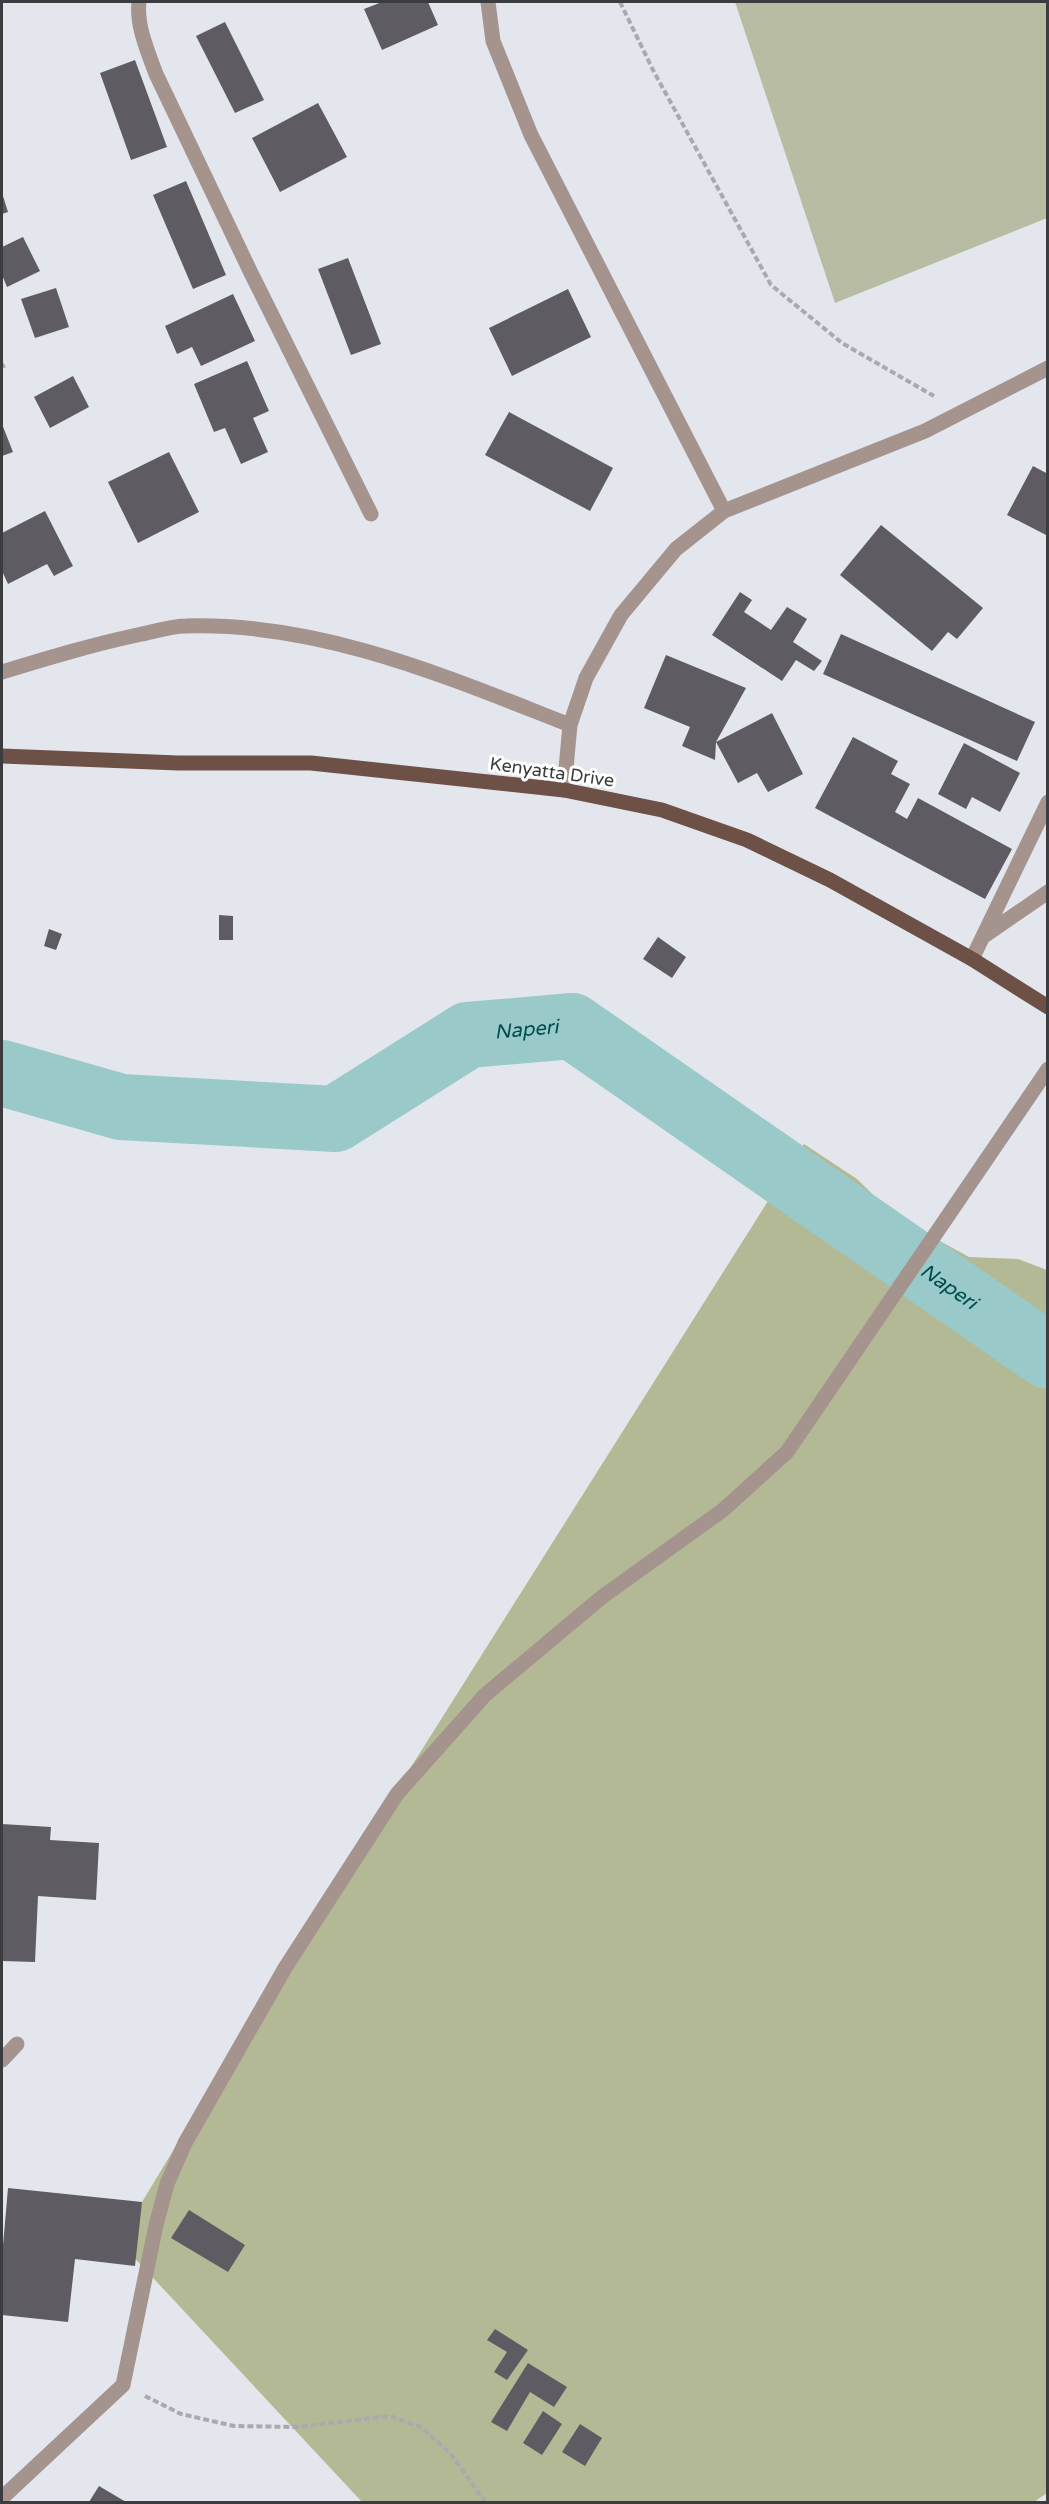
<svg xmlns="http://www.w3.org/2000/svg" width="1049" height="2504" viewBox="0 0 1049 2504" font-family="'Varela Round',sans-serif">
<rect width="100%" height="100%" fill="#e4e6ed"/>
<path fill="#b8bca2" d="M735 2H1047V218L835 303Z"/>
<path fill="#b4b995" d="M804 1144 857 1179 896 1217 969 1257 1018 1259 1047 1270V2493L1034 2502H362L114 2236 142 2202 269 1992Z"/>
<g fill="none" stroke-linecap="round" stroke-linejoin="round">
<path stroke="#99c9c9" stroke-width="66" id="s1" d="M2 1073 121 1107 335 1119 468 1035 572 1026 1048 1356"/>
</g>
<path fill="#5e5c62" d="M382 2H428L438 25 382 50 364 9Z
M225 22 264 100 235 113 196 36Z
M135 60 167 147 131 160 100 73Z
M318 103 347 157 280 192 252 138Z
M186 181 226 275 193 289 153 195Z
M2 193 8 212 2 214Z
M23 237 40 271 7 287 2 275V247Z
M348 258 381 344 351 355 318 269Z
M56 288 69 327 35 338 21 299Z
M568 289 591 337 512 376 489 328Z
M233 294 255 341 201 366 192 347 177 354 165 326Z
M247 361 269 411 253 418 268 452 241 464 225 428 214 432 194 384Z
M73 376 89 407 50 428 34 397Z
M509 412 613 468 590 511 485 455Z
M2 424 13 452 2 456Z
M169 452 199 512 138 543 108 482Z
M1033 466 1048 474V536L1007 515Z
M45 511 73 566 54 576 47 564 8 584 2 571V533Z
M881 525 983 608 957 639 948 632 932 651 840 575Z
M740 592 752 600 744 612 771 630 787 607 807 619 793 642 822 661 814 671 796 660 782 681 712 635Z
M841 634 1035 722 1017 761 823 674Z
M666 655 746 688 716 742 772 713 803 774 768 792 757 773 738 783 716 742 715 760 682 746 690 727 644 708Z
M853 737 898 761 891 774 910 784 895 812 907 819 918 798 1012 849 985 899 815 808Z
M964 743 1020 773 1000 812 972 797 966 809 938 794Z
M219 915 233 916V940H219Z
M49 929 62 934 56 950 44 946Z
M658 937 686 957 672 978 643 959Z
M2 1824 51 1827 50 1840 99 1843 96 1900 38 1896 35 1962 2 1961Z
M8 2188 142 2202 135 2266 75 2259 68 2322 2 2315V2257Z
M189 2210 245 2245 228 2272 171 2238Z
M495 2329 528 2350 507 2380 494 2372 507 2352 487 2340Z
M528 2363 567 2387 554 2407 530 2392 507 2431 491 2422Z
M543 2411 562 2424 542 2455 523 2443Z
M580 2424 602 2438 585 2466 562 2452Z
M99 2486 126 2502H89Z"/>
<g fill="none" stroke-linecap="round" stroke-linejoin="round">
<path stroke="#a8aaaf" stroke-width="4" stroke-dasharray="6 3" stroke-linecap="butt" d="M620 2 654 72 771 285 842 343 934 396
M2 364 4 368
M145 2396 181 2414 234 2426 296 2427 390 2416 421 2427 451 2454 485 2502"/>
<path stroke="#a5948e" stroke-width="15" d="M139 2C136 25 148 52 156 74L251 273 371 514
M488 2 493 41 531 135 724 511
M2 672C48 658 94 644 142 634 156 631 172 626 186 626 321 622 447 677 570 725
M564 790 570 725 586 678 621 615 676 549 724 511 925 431 1048 368
M984 936 1048 892
M972 959 1048 802
M2 2060 17 2044
M2 2498 123 2385 156 2225 167 2184 185 2143 285 1968 397 1794 485 1695 602 1597 723 1510 787 1452 1048 1069"/>
<path stroke="#6d5046" stroke-width="15" d="M2 756 178 763H311L564 790 662 810 747 840 830 880 972 959 1048 1007"/>
</g>
<g text-anchor="middle" dominant-baseline="central" stroke-width="6" stroke-linejoin="round" paint-order="stroke">
<g font-size="18" fill="#3b3c3e" stroke="#fff">
<text transform="translate(552 772) rotate(8)">Kenyatta Drive</text>
</g>
<g font-size="20" font-style="italic" fill="#014c4e" stroke="#fff">
<text stroke="none"><textPath href="#s1" startOffset="554">Naperi</textPath></text>
<text stroke="none"><textPath href="#s1" startOffset="1058">Naperi</textPath></text>
</g>
</g>
<rect width="1049" height="2504" fill="none" stroke="#3b3c3e" stroke-width="6"/>
</svg>
